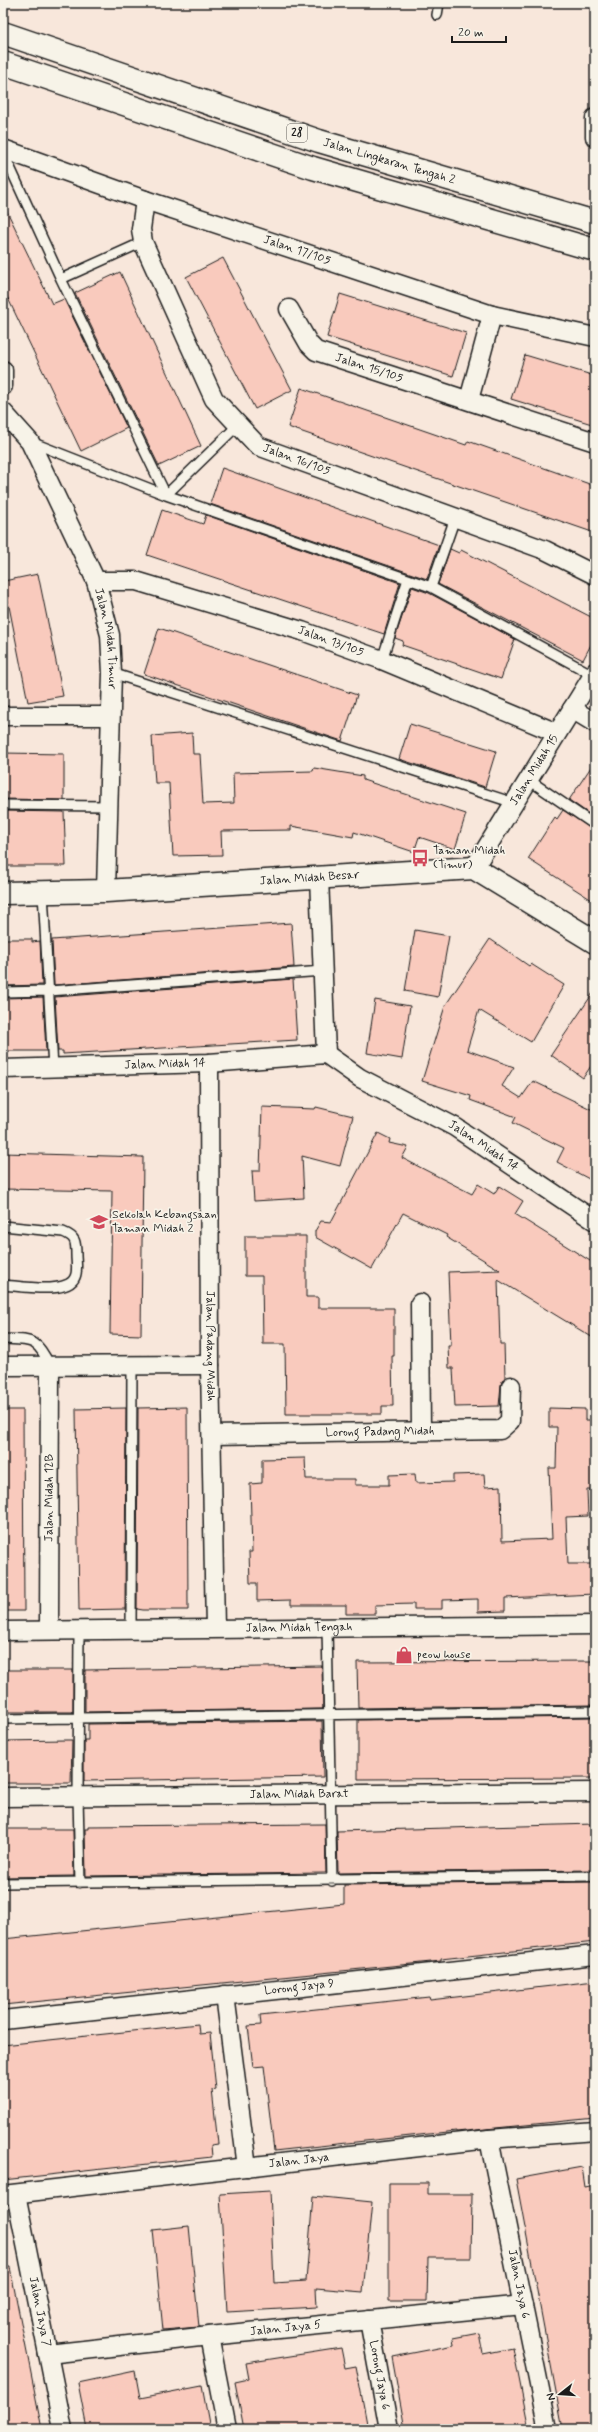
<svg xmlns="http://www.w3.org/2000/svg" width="598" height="2432" viewBox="0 0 598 2432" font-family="Mynerve,sans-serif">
<rect width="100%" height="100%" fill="#f8e7db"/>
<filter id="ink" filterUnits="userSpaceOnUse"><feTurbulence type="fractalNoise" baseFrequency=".025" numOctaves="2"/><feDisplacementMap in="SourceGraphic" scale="8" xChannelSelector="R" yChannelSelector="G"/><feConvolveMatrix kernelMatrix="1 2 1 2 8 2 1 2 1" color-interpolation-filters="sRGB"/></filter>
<g filter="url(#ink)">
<path fill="#f9cabd" stroke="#1c1c1c" d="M3 203 52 304 64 299 127 428 81 451 3 288Z
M223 258 292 390 255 409 186 277Z
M120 272 201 446 159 466 75 293Z
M340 294 466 333 453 376 327 337Z
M525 355 595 376V425L511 399Z
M301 388 466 445 468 441 595 486V533L288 427Z
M222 468 439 545 427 579 210 504Z
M162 510 203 524 206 515 400 583 384 634 147 555Z
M450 549 459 553 461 550 595 619V637L583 660 438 584Z
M38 574 63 696 28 702 4 581Z
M412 587 429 593 515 639 501 679 402 645 403 641 395 638Z
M159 628 357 695 342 741 144 674Z
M410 724 496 751 485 787 399 759Z
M192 733 193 754H200L203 804 234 803 233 773 313 771 314 768 363 776V780L466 814 455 849 419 837 414 852 354 832 353 837 291 826V830L221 831 222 855 173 856 169 783H155L152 736Z
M3 753 64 754V800L3 799Z
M595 761V818L569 800Z
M563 810 595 831V902L528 859 555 817 557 819Z
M3 811 64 812 66 866H3Z
M291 923 294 967 54 985 52 940Z
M415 930 449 936 438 997 405 991Z
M3 939H32V942L40 941 42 985 3 986Z
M490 939 529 966 531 964 564 985 531 1042 479 1010 467 1050 514 1067 502 1086 521 1098 533 1081 595 1111V1172L591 1180 557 1162 564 1148 513 1123 516 1117 470 1100 471 1096 422 1081 445 1006Z
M293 979 297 1040 63 1054V1051H58L55 997Z
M595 990V1060L583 1078 551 1055Z
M43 997 46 1051H3V998Z
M375 1000 410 1006 402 1059 367 1053Z
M262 1107 315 1109 316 1107 353 1116 340 1166 302 1156 304 1198 254 1201 252 1171H260Z
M378 1133 390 1139 389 1143 408 1147 402 1158 472 1194 478 1184 494 1194 499 1186 523 1201 515 1214 595 1264V1339L498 1280 500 1344H504L505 1377 501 1385 499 1406 455 1407 453 1368H449L448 1346H451L448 1272 500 1270 446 1237 447 1235 403 1213 372 1269 315 1237V1231L321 1221 331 1222Z
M3 1153 143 1157 141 1335 110 1334 112 1191 3 1189Z
M245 1236H306V1297H318V1308H394V1356H392L393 1406H382V1414H286L285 1344H263L262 1276H245Z
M187 1407 188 1610H143L137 1609 138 1408Z
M126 1408 125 1609 79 1610 76 1409Z
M549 1408 585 1409V1420H595V1490H587L588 1516 566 1517 568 1564H595V1594L505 1598V1611L478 1612V1599L442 1600V1609H414V1604L375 1605V1614H346V1605H291V1600L257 1601V1583H250L249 1552H252L250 1484 262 1483V1459L305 1458 306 1479H355V1485H389V1475L415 1474 416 1483 453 1482V1475L484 1474 485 1487 501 1486 502 1541 552 1539 549 1468H556L557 1427H549Z
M3 1410H23L24 1611H3Z
M595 1661V1705L358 1708 357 1662Z
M322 1666 323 1709 85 1712V1670Z
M3 1670H73V1712H3Z
M595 1717V1778L358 1779V1720Z
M322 1721 323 1777 84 1781V1740H88V1724Z
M66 1740H72L71 1783H3V1741Z
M325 1824 326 1873 86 1876 85 1829H88V1826Z
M595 1824V1870L338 1873 337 1831Z
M3 1829H73L74 1876 3 1877Z
M595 1882V1942L441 1959V1961L3 2005V1939L344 1904V1885Z
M595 1981V2118L456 2132V2131L274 2151 264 2066 253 2067 248 2026 261 2025 260 2015 429 1997 430 2000Z
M198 2024 199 2034 210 2033 216 2089 212 2090 218 2144 211 2145 212 2157 3 2180V2045Z
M582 2167 585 2187 595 2185V2429H563L516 2179Z
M389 2183H428V2194H472L471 2258H428L427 2301H389Z
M270 2191 274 2283 306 2281 313 2196 372 2202 363 2292 316 2288 317 2307 227 2312 220 2194Z
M189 2226 199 2327 163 2330 153 2230Z
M3 2267H10L42 2429H3Z
M479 2333 483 2354 513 2348 529 2429H405L392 2357 454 2345 453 2338Z
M341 2348 345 2368 356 2366 368 2429H244L235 2382 249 2379 246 2363Z
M135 2371 140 2398 202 2386 210 2429H87L78 2383Z"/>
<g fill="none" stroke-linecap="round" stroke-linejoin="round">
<g stroke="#1c1c1c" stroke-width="12">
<path id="lane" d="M437 15 439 3
M3 152 61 279 143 242
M61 279 166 495
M31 442 166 495 431 587 593 675
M166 495 239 424
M431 587 455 518
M382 660 408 579
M112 673 514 803
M529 780 595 825
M3 805 107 806
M43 893 53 1068
M3 992 49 991 323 971
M3 1226 63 1232C76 1237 76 1242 76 1255 76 1262 78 1271 75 1277 68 1295 20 1286 3 1285
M3 1339C32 1340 37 1338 50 1366
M327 1627 332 1881
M79 1630 78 1796 80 1883
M131 1630 132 1365
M3 1719 595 1711
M3 1883 595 1876"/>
</g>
<g stroke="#1c1c1c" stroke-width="21">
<g id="street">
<path d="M595 118V137"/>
<path id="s1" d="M3 149 145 200 492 315 595 337"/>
<path id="s2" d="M145 200 141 229 143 242 214 399 258 446 545 550 595 575"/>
<path id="s3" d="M289 309 309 344 316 351 595 442"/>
<path d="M3 370V386"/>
<path d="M469 400 492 315"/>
<path id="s4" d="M3 412 30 442 96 581 110 635 112 673 106 891"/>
<path id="s5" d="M96 581H136L302 631 382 660 557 733"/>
<path d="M572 709 595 723"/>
<path d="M3 716H110"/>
<path id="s6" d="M474 868 595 672"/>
<path d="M319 877 326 1054"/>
<path id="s7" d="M209 1063 210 1365 215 1628"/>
<path id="s8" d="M3 1069 209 1063 326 1054 360 1078 455 1127 595 1221"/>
<path d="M420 1303 421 1430"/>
<path d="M3 1366 210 1365"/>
<path id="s9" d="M212 1435 500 1430 510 1421 511 1386"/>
<path id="s10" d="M49 1630 50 1366"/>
<path id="s11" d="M3 1631 595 1625"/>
<path id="s12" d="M3 1797 595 1792"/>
<path d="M225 1995 247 2167"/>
<path id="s13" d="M3 2020 595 1955"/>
<path id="s14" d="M489 2139 548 2429"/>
<path id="s15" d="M16 2194 63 2429"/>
<path id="s16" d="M3 2195 489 2139 595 2131"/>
<path id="s17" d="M369 2320 389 2429"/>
<path d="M209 2336 227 2429"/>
<path id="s18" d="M48 2354 209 2336 523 2305"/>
</g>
</g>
<g stroke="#1c1c1c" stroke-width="25">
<g id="secondary">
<path id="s19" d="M3 893 106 891 474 868 595 942"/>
</g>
</g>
<g stroke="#1c1c1c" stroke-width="25">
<g id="highway">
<path id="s20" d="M3 33 319 141 595 222"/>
<path d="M3 63 313 168 595 250"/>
</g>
</g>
<use href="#lane" stroke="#f7f3e8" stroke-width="9"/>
<use href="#street" stroke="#f7f3e8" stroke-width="18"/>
<use href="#secondary" stroke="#f7f3e8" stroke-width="22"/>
<use href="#highway" stroke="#f7f3e8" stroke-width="22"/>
</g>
</g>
<defs>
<g id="bus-bare" transform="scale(1.38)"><path d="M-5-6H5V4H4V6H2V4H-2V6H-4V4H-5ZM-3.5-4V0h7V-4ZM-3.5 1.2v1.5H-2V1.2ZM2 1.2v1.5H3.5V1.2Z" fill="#d1495b" stroke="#f7f3e8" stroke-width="2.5" paint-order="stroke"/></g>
<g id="school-bare" transform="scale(1.38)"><path d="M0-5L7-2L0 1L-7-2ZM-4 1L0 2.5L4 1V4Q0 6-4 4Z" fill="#d1495b" stroke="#f7f3e8" stroke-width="2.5" paint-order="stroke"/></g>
<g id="shop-bare" transform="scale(1.38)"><path d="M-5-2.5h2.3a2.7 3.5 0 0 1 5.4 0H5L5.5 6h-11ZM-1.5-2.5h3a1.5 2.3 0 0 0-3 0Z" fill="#d1495b" stroke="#f7f3e8" stroke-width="2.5" paint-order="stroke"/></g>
</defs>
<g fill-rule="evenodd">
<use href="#bus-bare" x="420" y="858"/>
<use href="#school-bare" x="99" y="1222"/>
<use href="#shop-bare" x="404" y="1655"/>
</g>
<g text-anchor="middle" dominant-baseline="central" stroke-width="3.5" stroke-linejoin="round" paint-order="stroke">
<rect fill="#f7f3e8" stroke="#5e5c59" stroke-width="1" x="287" y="124" width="20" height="18" rx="3"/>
<g font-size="11" font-weight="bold" fill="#1c1c1c">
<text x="297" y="133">28</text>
</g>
<g font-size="12" fill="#1c1c1c" stroke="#f7f3e8">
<text stroke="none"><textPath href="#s20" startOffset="407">Jalan Lingkaran Tengah 2</textPath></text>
<text stroke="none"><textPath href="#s1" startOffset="311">Jalan 17/105</textPath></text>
<text stroke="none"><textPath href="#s3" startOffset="106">Jalan 15/105</textPath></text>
<text stroke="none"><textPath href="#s2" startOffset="320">Jalan 16/105</textPath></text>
<text stroke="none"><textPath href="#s4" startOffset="253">Jalan Midah Timur</textPath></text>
<text stroke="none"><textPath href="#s5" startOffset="244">Jalan 13/105</textPath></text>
<text stroke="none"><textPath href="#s6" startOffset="115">Jalan Midah 15</textPath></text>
<text stroke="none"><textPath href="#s19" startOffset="307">Jalan Midah Besar</textPath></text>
<text stroke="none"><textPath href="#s8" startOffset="162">Jalan Midah 14</textPath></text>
<text stroke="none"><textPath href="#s8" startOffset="506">Jalan Midah 14</textPath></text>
<text stroke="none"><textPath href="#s7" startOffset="283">Jalan Padang Midah</textPath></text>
<text stroke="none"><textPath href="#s9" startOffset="168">Lorong Padang Midah</textPath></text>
<text stroke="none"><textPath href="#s10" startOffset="132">Jalan Midah 12B</textPath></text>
<text stroke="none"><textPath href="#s11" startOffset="296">Jalan Midah Tengah</textPath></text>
<text stroke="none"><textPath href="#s12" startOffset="296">Jalan Midah Barat</textPath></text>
<text stroke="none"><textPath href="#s13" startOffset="298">Lorong Jaya 9</textPath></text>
<text stroke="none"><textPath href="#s16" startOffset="298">Jalan Jaya</textPath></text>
<text stroke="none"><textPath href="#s14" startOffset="148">Jalan Jaya 6</textPath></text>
<text stroke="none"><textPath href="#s15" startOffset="120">Jalan Jaya 7</textPath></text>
<text stroke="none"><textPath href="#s18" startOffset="239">Jalan Jaya 5</textPath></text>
<text stroke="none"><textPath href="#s17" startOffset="56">Lorong Jaya 6</textPath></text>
</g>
<g font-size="12" fill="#1c1c1c" stroke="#f7f3e8" text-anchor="start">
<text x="433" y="851">Taman Midah<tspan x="433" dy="14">(Timur)</tspan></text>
<text x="112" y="1215">Sekolah Kebangsaan<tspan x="112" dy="14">Taman Midah 2</tspan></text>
<text x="417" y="1655">peow house</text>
</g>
</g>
<rect width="598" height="2432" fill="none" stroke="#f7f3e8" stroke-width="16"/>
<rect x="8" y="8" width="582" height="2416" fill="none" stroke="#1c1c1c" stroke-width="1.5" filter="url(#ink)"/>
<g transform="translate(560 2394) rotate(253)" stroke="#f7f3e8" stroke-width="3" paint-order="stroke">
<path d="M0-3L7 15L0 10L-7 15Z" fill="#1c1c1c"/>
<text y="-6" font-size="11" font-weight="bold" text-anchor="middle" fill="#1c1c1c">N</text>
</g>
<path d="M452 36v6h54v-6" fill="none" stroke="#1c1c1c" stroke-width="2"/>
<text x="458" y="36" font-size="12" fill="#1c1c1c" stroke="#f7f3e8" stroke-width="3" paint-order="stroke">20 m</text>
</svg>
